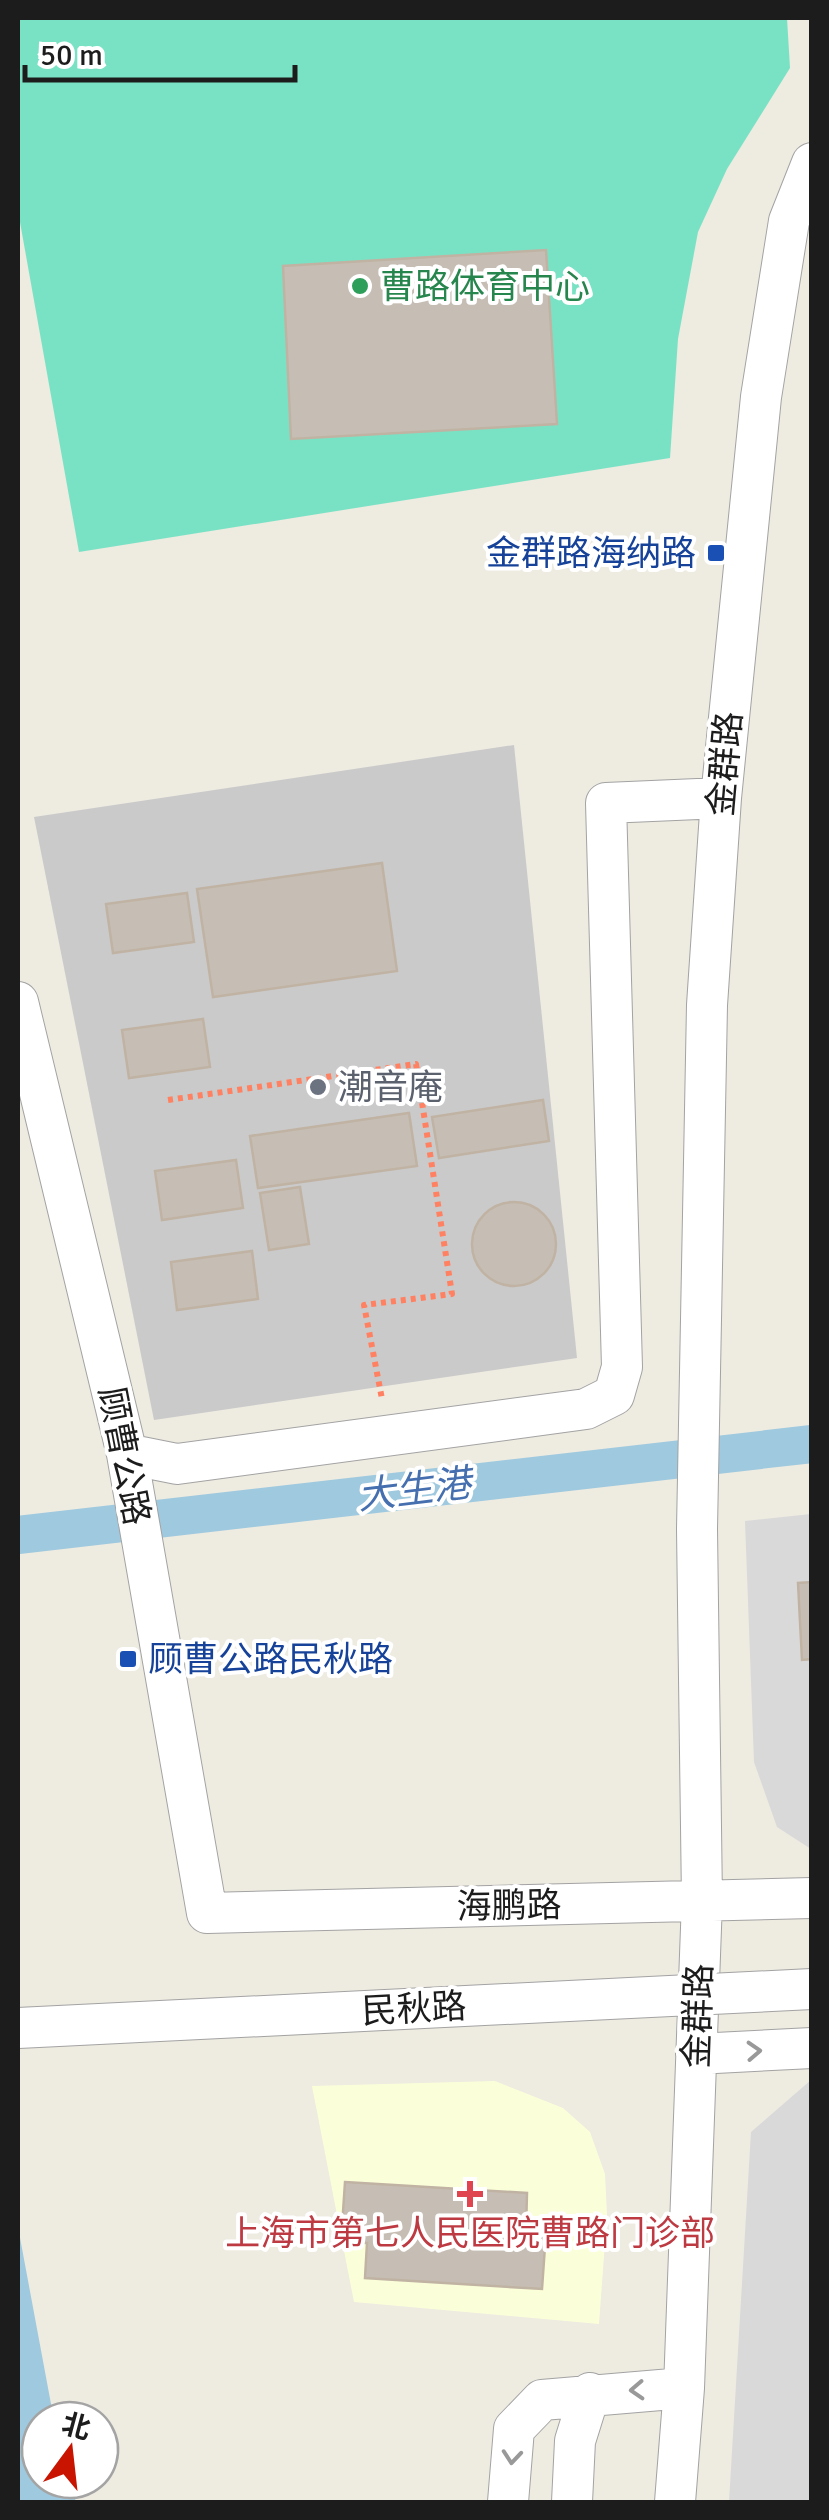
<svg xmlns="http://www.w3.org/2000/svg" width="829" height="2520" viewBox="0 0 829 2520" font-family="Signika,'Noto Sans SC',sans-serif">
<rect width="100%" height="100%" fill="#eeebe1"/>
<path fill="#dad9d9" d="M811 1514V1849L777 1827 754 1762 745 1521Z
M811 2080V2502H729L751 2132Z"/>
<path fill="#fbffd9" d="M495 2081 563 2108 590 2132 605 2174 607 2215 599 2324 354 2302 312 2086Z"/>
<path fill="#cacaca" d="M514 745 577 1358 154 1420 34 817Z"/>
<path fill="#7ae2c4" d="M18 18H787L790 68 727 169 698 232 678 339 670 458 79 552 18 211Z"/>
<path fill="#9fc9de" d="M18 2227 54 2420H40V2480H70L76 2502H18Z"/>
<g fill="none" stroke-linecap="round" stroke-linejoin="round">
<path stroke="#9fc9de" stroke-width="38" d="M18 1535 812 1444"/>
</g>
<path fill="#c6beb4" stroke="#c0b3a3" stroke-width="2.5" d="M546 250 557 424 291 439 283 266Z
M382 863 397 971 213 997 197 889Z
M187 893 194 942 113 953 106 904Z
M203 1019 210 1067 129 1078 122 1030Z
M543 1100 549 1141 439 1158 432 1117Z
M409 1113 417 1166 258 1188 250 1136Z
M236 1160 243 1208 162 1220 155 1171Z
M300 1187 309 1244 269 1250 260 1193Z
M472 1244a42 42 0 1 1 84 0a42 42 0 1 1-84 0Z
M252 1251 258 1299 177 1310 171 1262Z
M812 1582V1659L802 1660 798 1583Z
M345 2182 527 2193 526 2231 546 2232 542 2289 365 2278 367 2243 341 2242Z"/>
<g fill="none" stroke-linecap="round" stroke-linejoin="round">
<g stroke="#a3a3a3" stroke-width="42">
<path id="minor" d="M18 1002 127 1454 207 1913 812 1898
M127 1454 177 1464 586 1409 614 1395 622 1367 606 803 721 798
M696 2054 812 2048
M508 2502 514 2429 542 2400 684 2388
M572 2502 575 2441 590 2393
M675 2502 684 2388 702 1901 697 1529 707 1005 721 798 761 397 789 221 812 163"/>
</g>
<path stroke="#ff8161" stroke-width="6" stroke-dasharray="5 5" stroke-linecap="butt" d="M168 1100 416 1064 452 1294 364 1305 382 1399"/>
<use href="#minor" stroke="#fff" stroke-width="40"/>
<g stroke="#a3a3a3" stroke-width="42" stroke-linecap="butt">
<path id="minor-bridge" d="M18 2028 812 1989"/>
</g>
<use href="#minor-bridge" stroke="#fff" stroke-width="40"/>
</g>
<defs><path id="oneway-chevron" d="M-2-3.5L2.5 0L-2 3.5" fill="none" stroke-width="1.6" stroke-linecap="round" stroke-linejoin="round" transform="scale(2.5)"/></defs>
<g stroke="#999">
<use href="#oneway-chevron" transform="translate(754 2051) rotate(-3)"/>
<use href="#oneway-chevron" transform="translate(637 2390) rotate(177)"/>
<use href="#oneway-chevron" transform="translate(512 2457) rotate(95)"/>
</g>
<circle fill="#2e9e5b" stroke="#fff" stroke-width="4" cx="360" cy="286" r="10"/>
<g fill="#1a4fb4" stroke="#fff" stroke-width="4">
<rect x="706" y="543" width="20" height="20" rx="5"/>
<rect x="118" y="1649" width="20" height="20" rx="5"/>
</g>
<circle fill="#6b7280" stroke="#fff" stroke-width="4" cx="318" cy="1087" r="10"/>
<path fill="#e0444e" stroke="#fff" stroke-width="4" d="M465 2179h10v10h10v10h-10v10h-10v-10h-10v-10h10z"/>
<g text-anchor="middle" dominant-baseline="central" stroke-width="8" stroke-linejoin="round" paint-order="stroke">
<g font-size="35" fill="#27864d" stroke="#fff" text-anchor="start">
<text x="380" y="286">曹路体育中心</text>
</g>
<g font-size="35" fill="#164399" stroke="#fff" text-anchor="end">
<text x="696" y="553">金群路海纳路</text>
<text x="148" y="1659" text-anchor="start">顾曹公路民秋路</text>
</g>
<g font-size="35" fill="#1c1c1c" stroke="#fff">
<text transform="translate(725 764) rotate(-85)">金群路</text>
<text transform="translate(124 1456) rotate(79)">顾曹公路</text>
<text transform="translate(509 1906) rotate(-1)">海鹏路</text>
<text transform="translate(414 2009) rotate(-3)">民秋路</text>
<text transform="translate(698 2016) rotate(-88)">金群路</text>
</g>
<g font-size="35" fill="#5b616d" stroke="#fff" text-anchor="start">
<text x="338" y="1087">潮音庵</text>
</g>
<g font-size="35" fill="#be3a42" stroke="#fff">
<text x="470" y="2233">上海市第七人民医院曹路门诊部</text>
</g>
<g font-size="38" font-style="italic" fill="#456faf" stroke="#fff">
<text transform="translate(414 1490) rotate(-7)">大生港</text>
</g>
</g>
<rect width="829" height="2520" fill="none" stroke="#1c1c1c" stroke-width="40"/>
<g transform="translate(70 2450) rotate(15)"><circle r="48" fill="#ffffff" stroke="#a4a4a4" stroke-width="2.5"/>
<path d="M0-8L18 38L0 25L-18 38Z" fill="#c81400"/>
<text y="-15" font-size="28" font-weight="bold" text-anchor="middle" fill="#1c1c1c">北</text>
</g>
<path d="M25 65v15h270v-15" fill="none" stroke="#1c1c1c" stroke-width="5"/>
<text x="40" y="65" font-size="30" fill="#1c1c1c" stroke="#ffffff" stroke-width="8" paint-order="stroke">50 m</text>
</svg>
